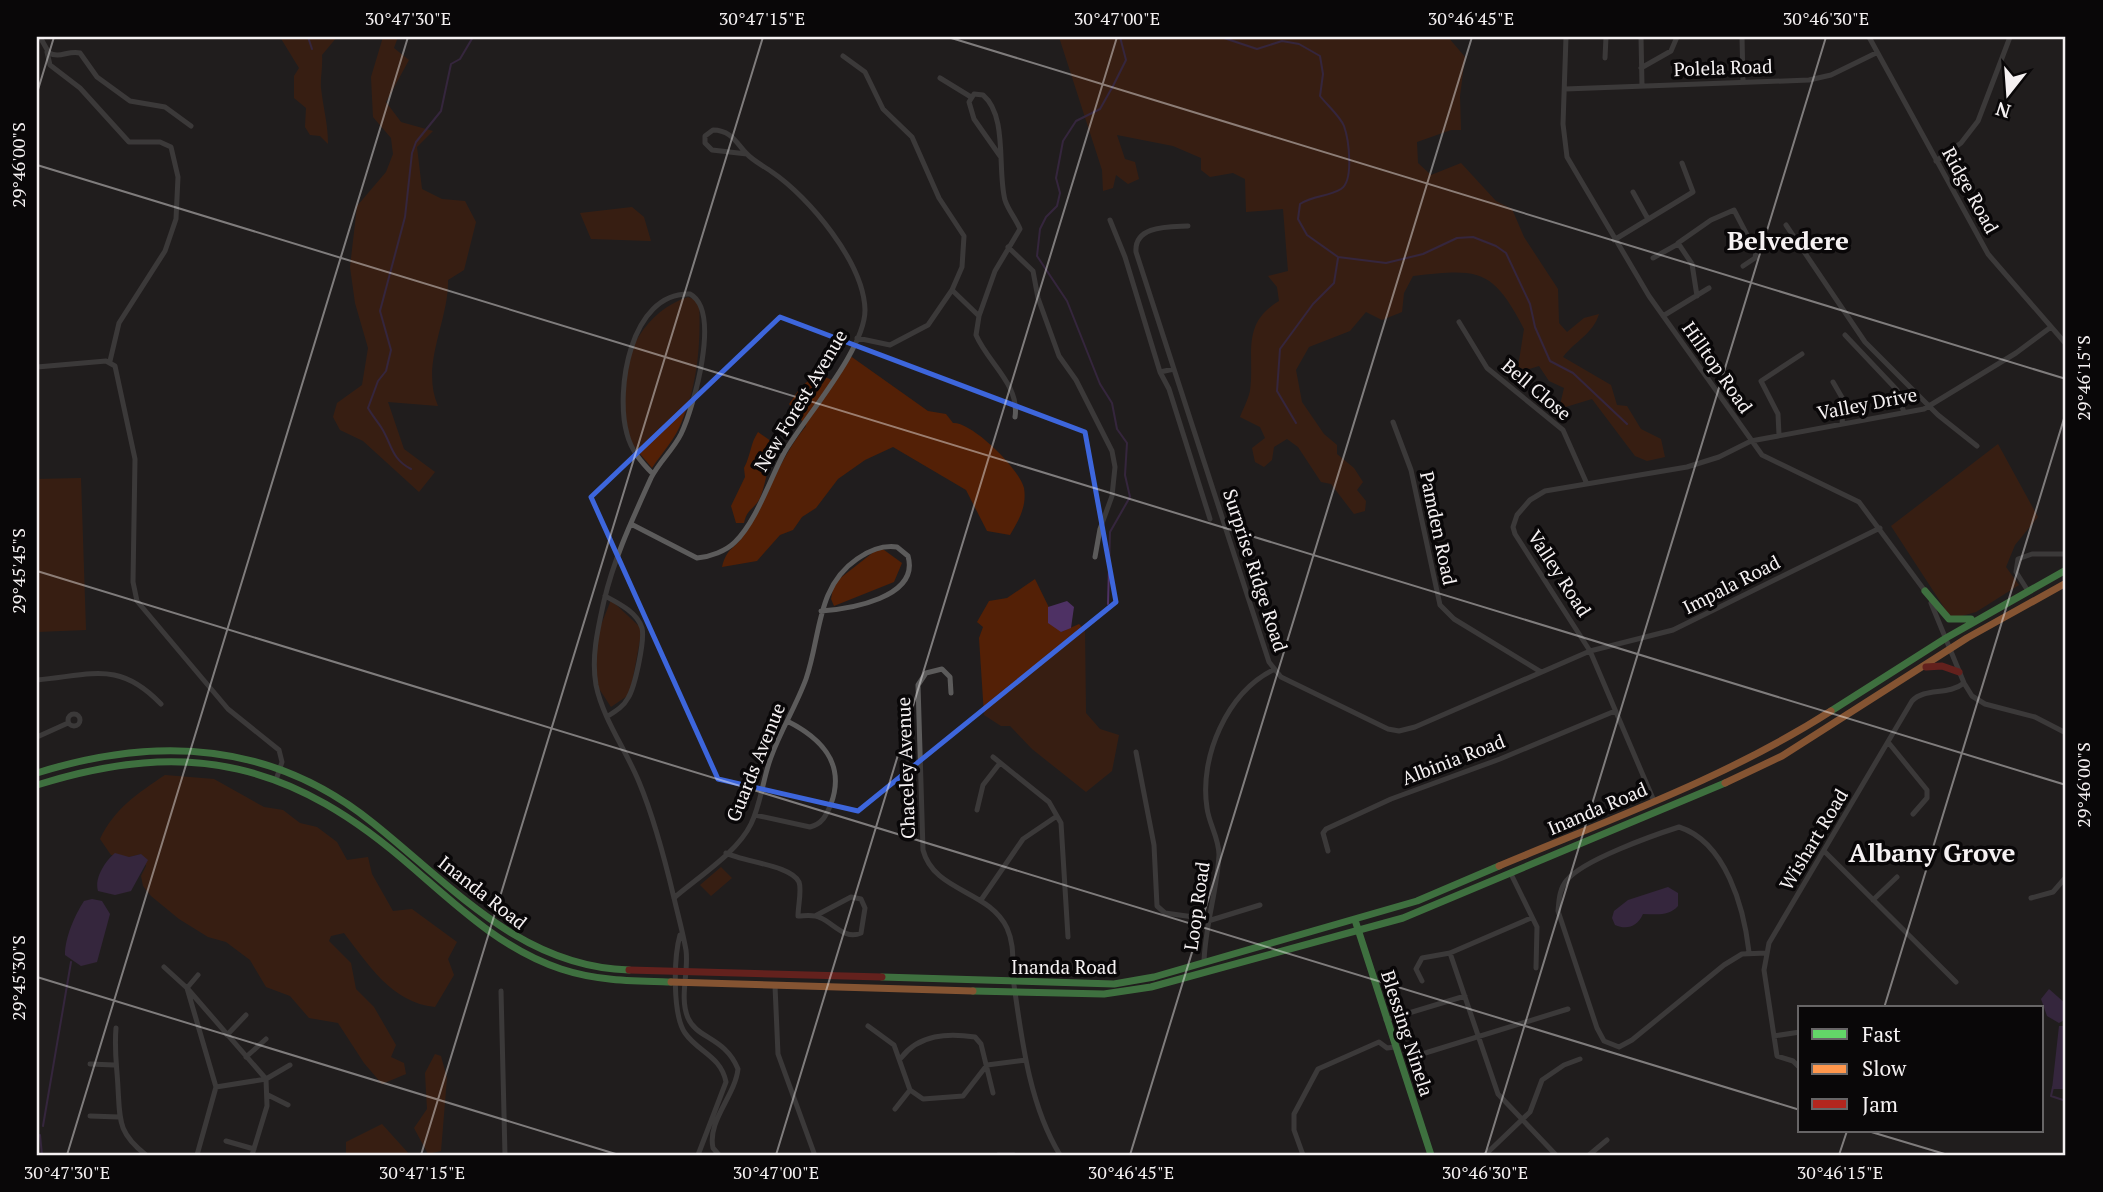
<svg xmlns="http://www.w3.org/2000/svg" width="2103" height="1192" viewBox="0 0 2103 1192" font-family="'PT Serif',serif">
<rect width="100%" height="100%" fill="#201d1e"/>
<path fill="#532006" d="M280 37H337L322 55C323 66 320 80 321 88 323 107 328 124 328 144L320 136 310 135 305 127 306 108 294 98V76L299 68Z
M383 37H398L394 48 409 60 386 102 401 122 433 131 417 147 422 189 442 199 465 201 476 222 464 270 448 280C449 321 420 365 438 406L388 402 404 449 435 472 419 492 363 441 340 430 333 417 337 403 362 385 368 348 355 303 350 267 357 206 386 172 393 154 391 138 373 117 371 77Z
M1059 37H1448L1465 57 1460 96 1461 130H1451L1417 142 1418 163 1431 175 1461 163 1496 201 1512 209 1524 237 1558 289 1559 323 1567 332 1584 318 1599 314C1593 334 1575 341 1563 357L1611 385 1617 405 1627 406 1641 429 1661 439 1665 457 1647 461 1635 456 1592 399 1559 409 1564 388 1549 381 1539 366 1526 370 1518 367 1524 329C1492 267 1478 269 1413 276L1404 293 1402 312 1382 320 1366 312 1350 331 1309 347 1296 370 1302 402 1324 434 1337 445V454L1354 468 1363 482 1357 490 1366 501 1365 511 1354 514 1331 484 1321 482 1298 447 1287 439 1274 447 1272 460 1264 467 1255 462 1252 448 1265 438 1260 427 1240 417C1243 409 1248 400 1250 391 1255 355 1240 324 1279 301L1277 287 1268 276 1288 271 1283 209 1246 212 1245 179 1233 173 1210 177 1201 170V158L1173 146 1117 135 1125 159 1135 162 1139 179 1128 184 1116 175 1113 188 1103 191 1102 170Z
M632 207 644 217 651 241 591 239 580 213Z
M688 297 699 301C701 342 698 383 682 421 676 438 662 453 652 468 643 457 631 445 627 432 610 379 635 314 688 297Z
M849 355 928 411 946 414 953 423C972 422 1019 468 1024 488 1027 506 1019 520 1010 535L987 531 966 490 893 447 865 460 838 479 816 508 802 517 793 530 780 535 757 561 722 567C727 547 734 550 743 536 767 500 778 460 806 426L789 404 800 388 817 373 834 381Z
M758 432 778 446C766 464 768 480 759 500 753 510 747 509 744 523H736L731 506 745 477 744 468C751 455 750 444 758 432Z
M1998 444 2038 517 2015 545 2006 567 2019 585 1976 612 1954 618 1949 615 1891 526Z
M81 478 86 630 37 632V479Z
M880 547 902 563 894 582 834 606 831 599 834 583Z
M1035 579 1061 632 1079 624 1085 630 1086 713 1100 729 1119 735 1112 771 1086 792 1032 749 1010 726H1001L984 715 979 638 983 627 977 622 989 601 1007 598Z
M611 600 642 629 630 694 611 707 596 684 597 635Z
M165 775 214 779 264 807 283 810 300 823 317 827 337 842 347 860 368 857 372 874 393 911 412 909 457 942 448 959 454 975 435 1007C392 1003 368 964 344 933L331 936 329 941 351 963 356 989 374 1007 396 1045 391 1057 404 1063 406 1074 382 1084 364 1063 338 1023 309 1018 290 996 266 987 250 960 226 942 208 937 179 919 151 896 143 886 141 876 146 866 141 854 129 857 111 855 100 839C114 809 138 793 165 775Z
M721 867 732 878 711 896 700 885Z
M435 1054 441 1056 447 1078 441 1151 428 1154 414 1128 427 1109 425 1073Z
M382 1124 410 1155H346V1142Z"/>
<path fill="#4e3164" d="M1067 601 1074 607 1071 628 1061 632 1048 623V607Z
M115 853 129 857 141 854 148 860 131 891 115 895 98 891C94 878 106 860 115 853Z
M1668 887 1678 893V906C1668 917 1656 914 1643 914 1637 927 1627 930 1615 925L1612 918 1614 911 1628 900Z
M92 899 102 901 110 914 97 962 81 966 65 955C65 937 75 915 84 901Z
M2049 989 2066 1004V1019L2059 1023 2047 1016 2041 999Z
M2059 1026H2066V1089H2052Z"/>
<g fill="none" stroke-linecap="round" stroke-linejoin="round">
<path stroke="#4e3164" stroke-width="2" d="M308 37 312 49
M1221 37 1257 49 1282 41 1299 44 1320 56 1323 74 1320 96C1327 105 1340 116 1344 126 1349 140 1354 181 1341 189 1328 197 1313 195 1300 204L1298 219 1307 235 1338 257 1386 263 1423 254 1457 238 1473 237 1496 246 1506 253 1530 304 1535 327 1550 361 1573 373 1627 424
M1296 423 1277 391 1280 349 1313 304 1334 283 1338 258
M411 469C391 459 392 444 381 427 377 421 372 415 368 408L378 381 386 371 391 350 380 311 405 217 412 153 416 142 441 111 451 64 460 59 473 37
M1108 604 1110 532 1130 497 1125 475 1127 443 1117 429 1112 403 1100 384 1067 301 1037 256 1040 229 1046 217 1057 206 1060 193 1056 178 1063 141 1076 121 1100 109 1113 86 1126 60 1120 37
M2053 1087 2051 1096 2066 1101
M43 1126 71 962
M40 1135 42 1155"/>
<path stroke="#5c5b5b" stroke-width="5" d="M40 37 49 53C60 59 68 50 80 53L97 77 130 101 165 107 191 126
M1566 37 1563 124 1567 157 1649 296 1762 455 1859 502 1925 591
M1641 37 1642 86
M1742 37 1743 82
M1869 37 1988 254 2066 344
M47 52 50 65 80 88 129 142H160L171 147 178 177 176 219 165 251 119 323 110 361
M843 56 865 72 883 109 912 137 939 198 964 236 962 267 952 290 928 325 890 345 857 338
M1605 58 1606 37
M1641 68 1671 51 1677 37
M940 78 971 97
M1565 89 1809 80 1831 75 1876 53
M1936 161 1961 143 1978 121 2010 37
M1633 192 1648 219
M1110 220 1125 257 1160 372
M1786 225 1865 342 1938 415 1977 446
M1188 226C1169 227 1134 225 1136 252L1269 662 1281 677 1388 729 1399 731 1415 727 1590 651 1673 630 1880 528
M1614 240 1693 192 1682 163
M1008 247 1033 271 1038 298 1059 356 1076 380 1112 451 1115 467 1112 496 1100 529 1095 557
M1653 258 1678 244
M952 290 979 316 976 335C988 363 1020 385 1015 417
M1697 296 1692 264 1678 243 1711 220 1734 210 1756 252 1755 258 1743 266
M979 316 995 271 1020 229C1016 219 1008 210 1005 200 997 170 1008 116 983 95L974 94 969 102 974 119 1000 156
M1663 316 1709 288
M1459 322 1487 368 1563 430 1587 484
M1845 335 1897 390 1904 413
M37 367 106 361 115 366 135 459 133 582 137 601 228 709 279 750 282 762 276 780
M1174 369 1160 372 1169 389 1210 519
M1833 382 1844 401 1842 424
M1393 422 1411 470 1440 605 1454 619 1541 672
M1779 435 1778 414 1761 381 1802 354
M653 474C641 462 631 450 627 434 615 391 630 292 690 294 722 311 693 409 681 434 673 450 659 462 651 478 633 518 614 558 604 601 598 628 591 657 596 685 603 719 626 750 639 782 654 818 665 860 674 898 678 915 683 933 686 950 689 972 679 997 688 1018 697 1039 725 1037 738 1069 735 1096 707 1121 713 1148L719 1155
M631 524 697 558C710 557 726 551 735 542 756 522 770 479 784 453 804 418 865 350 865 310 864 263 809 197 772 172 764 166 753 161 746 153 736 142 730 130 713 130L705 136V143L712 150 747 154
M2028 591 2016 572 2018 559 2032 554H2066
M605 596C618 603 637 612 642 628 645 640 635 687 628 698 624 706 616 711 608 716
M1931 603 1964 683 1972 696 1985 704 2035 717 2066 733
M37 680C92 675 119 660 161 704
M951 693 950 677 942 669 926 673 918 685 923 850C934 892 989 890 1007 928 1016 948 1011 965 1014 985 1022 1042 1030 1106 1060 1155
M68 720a6 6 0 1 1 12 0a6 6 0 1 1-12 0Z
M37 737 68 723
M1888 742 1927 790V798L1913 814
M1136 752 1154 845 1157 906 1165 913 1208 919
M993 757 1049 802 1061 823 1068 937
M1654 801 1590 651 1515 534 1513 527 1517 515 1530 500 1545 491 1687 467 1719 457 1751 441 1924 409 2016 353 2051 327
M977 810 983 785 1000 763
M755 815 810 827C822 824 826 816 831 804 846 763 821 738 787 721
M1328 851 1323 833 1326 829 1391 799 1500 759 1615 711
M1824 851 1956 982
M726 853C743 862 791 865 799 882 802 890 798 906 798 916 805 916 814 914 821 918 834 924 845 940 861 933L865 908 861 899 851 897 815 916
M1511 874 1537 927 1536 968
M674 898C698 877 737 853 751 824 761 804 763 778 771 757 781 730 796 706 806 679 821 636 816 587 857 559 870 550 882 545 897 547L908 556C920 598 849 609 821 611
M2031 898 2053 892 2066 877
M981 900 1023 839 1057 816
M1873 900 1897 877
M1208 921 1260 905
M680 935C674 956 672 1014 685 1033 698 1052 721 1056 726 1082L698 1155
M1749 952C1744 908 1726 842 1679 827 1654 835 1583 860 1567 880 1559 889 1559 901 1558 911L1597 1028 1604 1041 1619 1047 1632 1040 1724 965 1742 954 1766 953
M1450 953 1498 1094 1556 1155
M1204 962C1205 926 1217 891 1219 855 1219 838 1209 824 1207 808 1199 757 1227 693 1273 670
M164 967 187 988 266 1079 267 1106 252 1155
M1422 981 1416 969 1422 958 1450 953 1531 918
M775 986 778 1054 814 1153
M501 991 505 1155
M1386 1020 1465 996
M868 1026 894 1045 910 1090 923 1099 963 1096 987 1065 1026 1060
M116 1028C114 1052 117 1066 118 1088 120 1121 118 1133 146 1155
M227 1035 246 1015
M1774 1036 1800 1032
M1422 1054 1568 1009
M246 1057 266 1039
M901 1058C919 1034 948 1033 975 1037L981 1044 993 1093
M90 1064 114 1065
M1800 1068 1793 1061 1777 1056 1764 970 1769 943 1912 701C1925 687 1948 696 1964 683
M216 1087 266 1079 290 1065
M268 1095 288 1105
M895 1109 910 1090
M90 1116 119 1117
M226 1141 254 1149
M197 1155 216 1087 187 988 198 975
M998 1155H1014
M1303 1155 1294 1130V1114L1318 1069 1379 1042 1387 1048 1395 1047
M1485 1155 1530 1112 1542 1080 1564 1065 1580 1059
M1589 1155 1607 1140"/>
<path stroke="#63d668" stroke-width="7" d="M1925 591 1949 619H1971
M1831 711 1946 638 2066 570
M37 773C157 735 272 741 373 823 452 886 521 967 629 970
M37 785C190 737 294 763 413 868 458 907 503 950 561 969 597 981 634 981 671 982
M1355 920 1431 1155
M882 977 1114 984 1154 977 1417 901 1499 866
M973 991 1104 994 1151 987 1403 918 1725 783"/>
<path stroke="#ff974d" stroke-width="7" d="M1725 783 1782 756 1967 638 2066 583
M1499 866C1611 819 1728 777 1831 711
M671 982 973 991"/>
<path stroke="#b3261e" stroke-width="7" d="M1926 667 1942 666 1959 672
M629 970 882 977"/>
</g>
<path d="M0 0H2103V1192H0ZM780 317 1085 432 1116 602 858 811 718 779 591 497Z" fill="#201d1e" fill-opacity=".55" fill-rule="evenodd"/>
<path fill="none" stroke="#3d66dc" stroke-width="5" stroke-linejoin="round" d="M780 317 1085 432 1116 602 858 811 718 779 591 497Z"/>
<path fill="none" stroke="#f5f1f2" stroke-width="2" stroke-opacity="0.45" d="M948 37 2066 379M37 93 54 37M37 165 2066 785M37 571 1800 1110M37 977 619 1155M1884 1008 2066 412M1868 1131 1948 1155M67 1155 408 37M421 1155 763 37M776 1155 1117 37M1130 1155 1472 37M1485 1155 1826 37M1839 1155 1847 1131"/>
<g text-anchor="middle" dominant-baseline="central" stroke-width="7" stroke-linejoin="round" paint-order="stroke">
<g font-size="19" fill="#f5f1f2" stroke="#090708">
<text transform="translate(1723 67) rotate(-2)">Polela Road</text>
<text transform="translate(1971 190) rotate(61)">Ridge Road</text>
<text transform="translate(1718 367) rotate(55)">Hilltop Road</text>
<text transform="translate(1537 389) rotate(40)">Bell Close</text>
<text transform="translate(800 400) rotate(-59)">New Forest Avenue</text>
<text transform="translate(1867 403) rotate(-11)">Valley Drive</text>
<text transform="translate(1439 528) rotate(78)">Pamden Road</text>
<text transform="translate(1256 570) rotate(72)">Surprise Ridge Road</text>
<text transform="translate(1560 573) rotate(57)">Valley Road</text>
<text transform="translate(1731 584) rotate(-27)">Impala Road</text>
<text transform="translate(1453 759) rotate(-21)">Albinia Road</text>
<text transform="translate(755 762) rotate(-68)">Guards Avenue</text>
<text transform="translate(905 768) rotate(-92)">Chaceley Avenue</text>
<text transform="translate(1597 808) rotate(-23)">Inanda Road</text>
<text transform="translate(1813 839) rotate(-59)">Wishart Road</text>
<text transform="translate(483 892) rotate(38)">Inanda Road</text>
<text transform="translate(1196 906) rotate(-82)">Loop Road</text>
<text x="1064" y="966">Inanda Road</text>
<text transform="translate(1408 1033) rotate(72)">Blessing Ninela</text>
</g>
<g font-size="26" font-weight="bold" fill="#f5f1f2" stroke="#090708">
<text x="1788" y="240">Belvedere</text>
<text x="1932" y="852">Albany Grove</text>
</g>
</g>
<rect width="2103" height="1192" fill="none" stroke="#090708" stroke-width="77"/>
<rect x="1798" y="1006" width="245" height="126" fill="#090708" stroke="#676566" stroke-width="2"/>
<rect x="1812" y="1029" width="35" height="10" fill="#63d668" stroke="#676566" stroke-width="2"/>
<text x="1862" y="1042" font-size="21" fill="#f5f1f2">Fast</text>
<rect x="1812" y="1064" width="35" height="10" fill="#ff974d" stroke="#676566" stroke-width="2"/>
<text x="1862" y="1076" font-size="21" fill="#f5f1f2">Slow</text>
<rect x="1812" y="1099" width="35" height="10" fill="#b3261e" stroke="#676566" stroke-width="2"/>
<text x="1862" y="1112" font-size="21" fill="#f5f1f2">Jam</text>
<g transform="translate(2008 94) rotate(197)" stroke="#090708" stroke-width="5" paint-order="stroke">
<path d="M0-5L12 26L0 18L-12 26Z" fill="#f5f1f2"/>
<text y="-10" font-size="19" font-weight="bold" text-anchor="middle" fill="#f5f1f2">N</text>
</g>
<rect x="38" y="38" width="2026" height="1116" fill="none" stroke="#f5f1f2" stroke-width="2.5"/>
<g font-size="18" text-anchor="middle" fill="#f5f1f2">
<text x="408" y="25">30°47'30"E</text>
<text x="762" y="25">30°47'15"E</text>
<text x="1117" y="25">30°47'00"E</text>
<text x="1471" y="25">30°46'45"E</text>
<text x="1826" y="25">30°46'30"E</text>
<text transform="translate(19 165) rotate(-90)" y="6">29°46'00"S</text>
<text transform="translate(2084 378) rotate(-90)" y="6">29°46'15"S</text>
<text transform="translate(19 571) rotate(-90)" y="6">29°45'45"S</text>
<text transform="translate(2084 785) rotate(-90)" y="6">29°46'00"S</text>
<text transform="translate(19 978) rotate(-90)" y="6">29°45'30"S</text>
<text x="67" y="1179">30°47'30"E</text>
<text x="422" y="1179">30°47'15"E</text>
<text x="776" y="1179">30°47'00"E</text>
<text x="1131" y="1179">30°46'45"E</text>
<text x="1485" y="1179">30°46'30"E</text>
<text x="1840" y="1179">30°46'15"E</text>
</g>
</svg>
